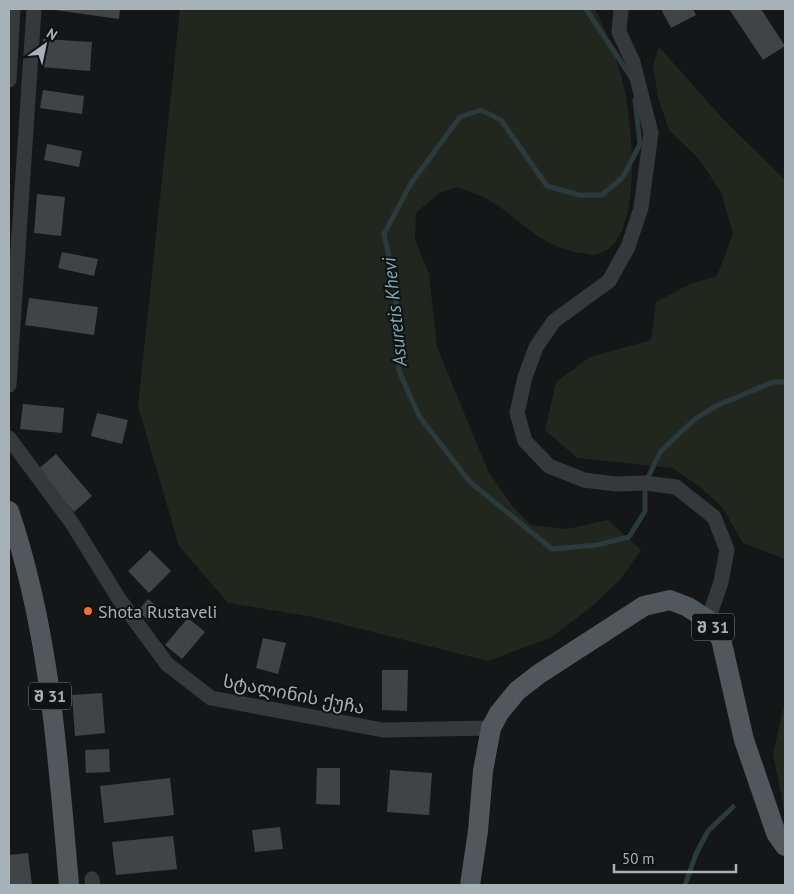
<svg xmlns="http://www.w3.org/2000/svg" width="794" height="894" viewBox="0 0 794 894" font-family="'PT Sans','Noto Sans Georgian',sans-serif">
<rect width="100%" height="100%" fill="#151617"/>
<path fill="#21271f" d="M180 9H595C606 31 616 55 622 79 632 116 646 241 598 254 594 256 587 254 583 253 547 250 524 224 496 204 485 197 470 192 458 187L439 193 416 213 415 240 429 274 437 347 488 471 513 507 531 525 567 529 608 520 641 550 620 580 591 607 550 638 488 661 313 617 228 603 179 546 138 406Z
M659 47 724 120 785 180V559L743 543 722 507 699 486 672 468 577 458 545 430 556 382 590 357 651 340 656 302 690 284 717 276 733 234 721 192 699 159 669 130 658 97 653 65Z
M785 702V816L773 753Z"/>
<g fill="none" stroke-linecap="round" stroke-linejoin="round">
<path stroke="#2b3a3c" stroke-width="5" d="M586 9 631 77
M635 100 640 144 623 177 602 195H579L547 186 501 120 481 110 460 117 410 185 384 234 395 283 399 371 419 416 470 482 552 549 597 545 629 537 645 511V483L661 451 695 419 716 406 773 382H785
M685 885 696 854 708 831 733 807"/>
</g>
<path fill="#414447" d="M48 9H120L119 19Z
M661 9H693L696 15 671 28Z
M729 9H761L785 46 763 60Z
M43 39 92 42 90 71 41 67Z
M43 90 84 96 82 114 40 108Z
M47 144 82 151 79 167 44 160Z
M37 194 65 197 61 236 34 233Z
M62 252 98 259 94 276 58 268Z
M29 298 98 307 94 335 25 325Z
M23 404 64 408 62 433 20 429Z
M97 413 128 420 122 444 91 436Z
M56 454 92 496 74 512 37 470Z
M150 550 171 571 149 593 128 571Z
M148 599 160 609 149 621 138 611Z
M188 618 205 632 182 659 165 645Z
M263 638 286 643 278 674 256 668Z
M382 670H408L407 711 382 710Z
M102 693 105 733 75 736 72 695Z
M109 749 110 772 86 773 85 750Z
M317 768H340V805L316 804Z
M390 770 432 773 429 815 387 812Z
M170 778 174 815 104 823 100 786Z
M280 827 283 849 255 852 252 830Z
M173 836 177 869 116 875 112 842Z
M28 853 32 885H9V855Z"/>
<g fill="none" stroke-linecap="round" stroke-linejoin="round">
<path stroke="#36393c" stroke-width="15" d="M621 9 619 32 633 62 651 133 641 208 628 247 609 281 554 321 536 347 525 377 517 413 525 441 549 466 584 480 616 484 645 483 676 487 714 517 727 550 721 582 708 620
M9 80 13 9
M9 385 34 9
M9 438 72 523 119 599 167 664 211 698 383 730 491 728
M92 879 93 885"/>
<path stroke="#52575b" stroke-width="20" d="M9 511C50 631 58 759 69 885
M470 885 478 831 483 771 491 728 499 713 517 691 539 674 644 606 670 600 688 607 708 620 721 639 744 740 776 833 785 846"/>
</g>
<circle fill="#f6702f" stroke="#101112" stroke-width="2" cx="88" cy="611" r="5"/>
<g text-anchor="middle" dominant-baseline="central" stroke-width="4" stroke-linejoin="round" paint-order="stroke">
<g fill="#101112" stroke="#7a8286" stroke-width="1">
<rect x="692" y="613.5" width="42" height="27" rx="4"/>
<rect x="29" y="682.5" width="42" height="27" rx="4"/>
</g>
<g font-size="16" font-weight="bold" fill="#a7b2b8">
<text x="713" y="627">შ 31</text>
<text x="50" y="696">შ 31</text>
</g>
<g font-size="18" fill="#a7b2b8" stroke="#101112" text-anchor="start">
<text x="98" y="611">Shota Rustaveli</text>
</g>
<g font-size="18" fill="#a7b2b8" stroke="#101112">
<text transform="translate(294 694) rotate(11)">სტალინის ქუჩა</text>
</g>
<g font-size="19" font-style="italic" fill="#7dadb4" stroke="#101112">
<text transform="translate(394 312) rotate(-96)">Asuretis Khevi</text>
</g>
</g>
<rect width="794" height="894" fill="none" stroke="#a7b2b8" stroke-width="20"/>
<g transform="translate(45 45) rotate(33)" stroke="#101112" stroke-width="4" paint-order="stroke">
<path d="M0-4L9 19L0 12L-9 19Z" fill="#a7b2b8"/>
<text y="-8" font-size="14" font-weight="bold" text-anchor="middle" fill="#a7b2b8">N</text>
</g>
<path d="M614 864v8h122v-8" fill="none" stroke="#a7b2b8" stroke-width="2.5"/>
<text x="622" y="864" font-size="15" fill="#a7b2b8" stroke="#101112" stroke-width="4" paint-order="stroke">50 m</text>
</svg>
